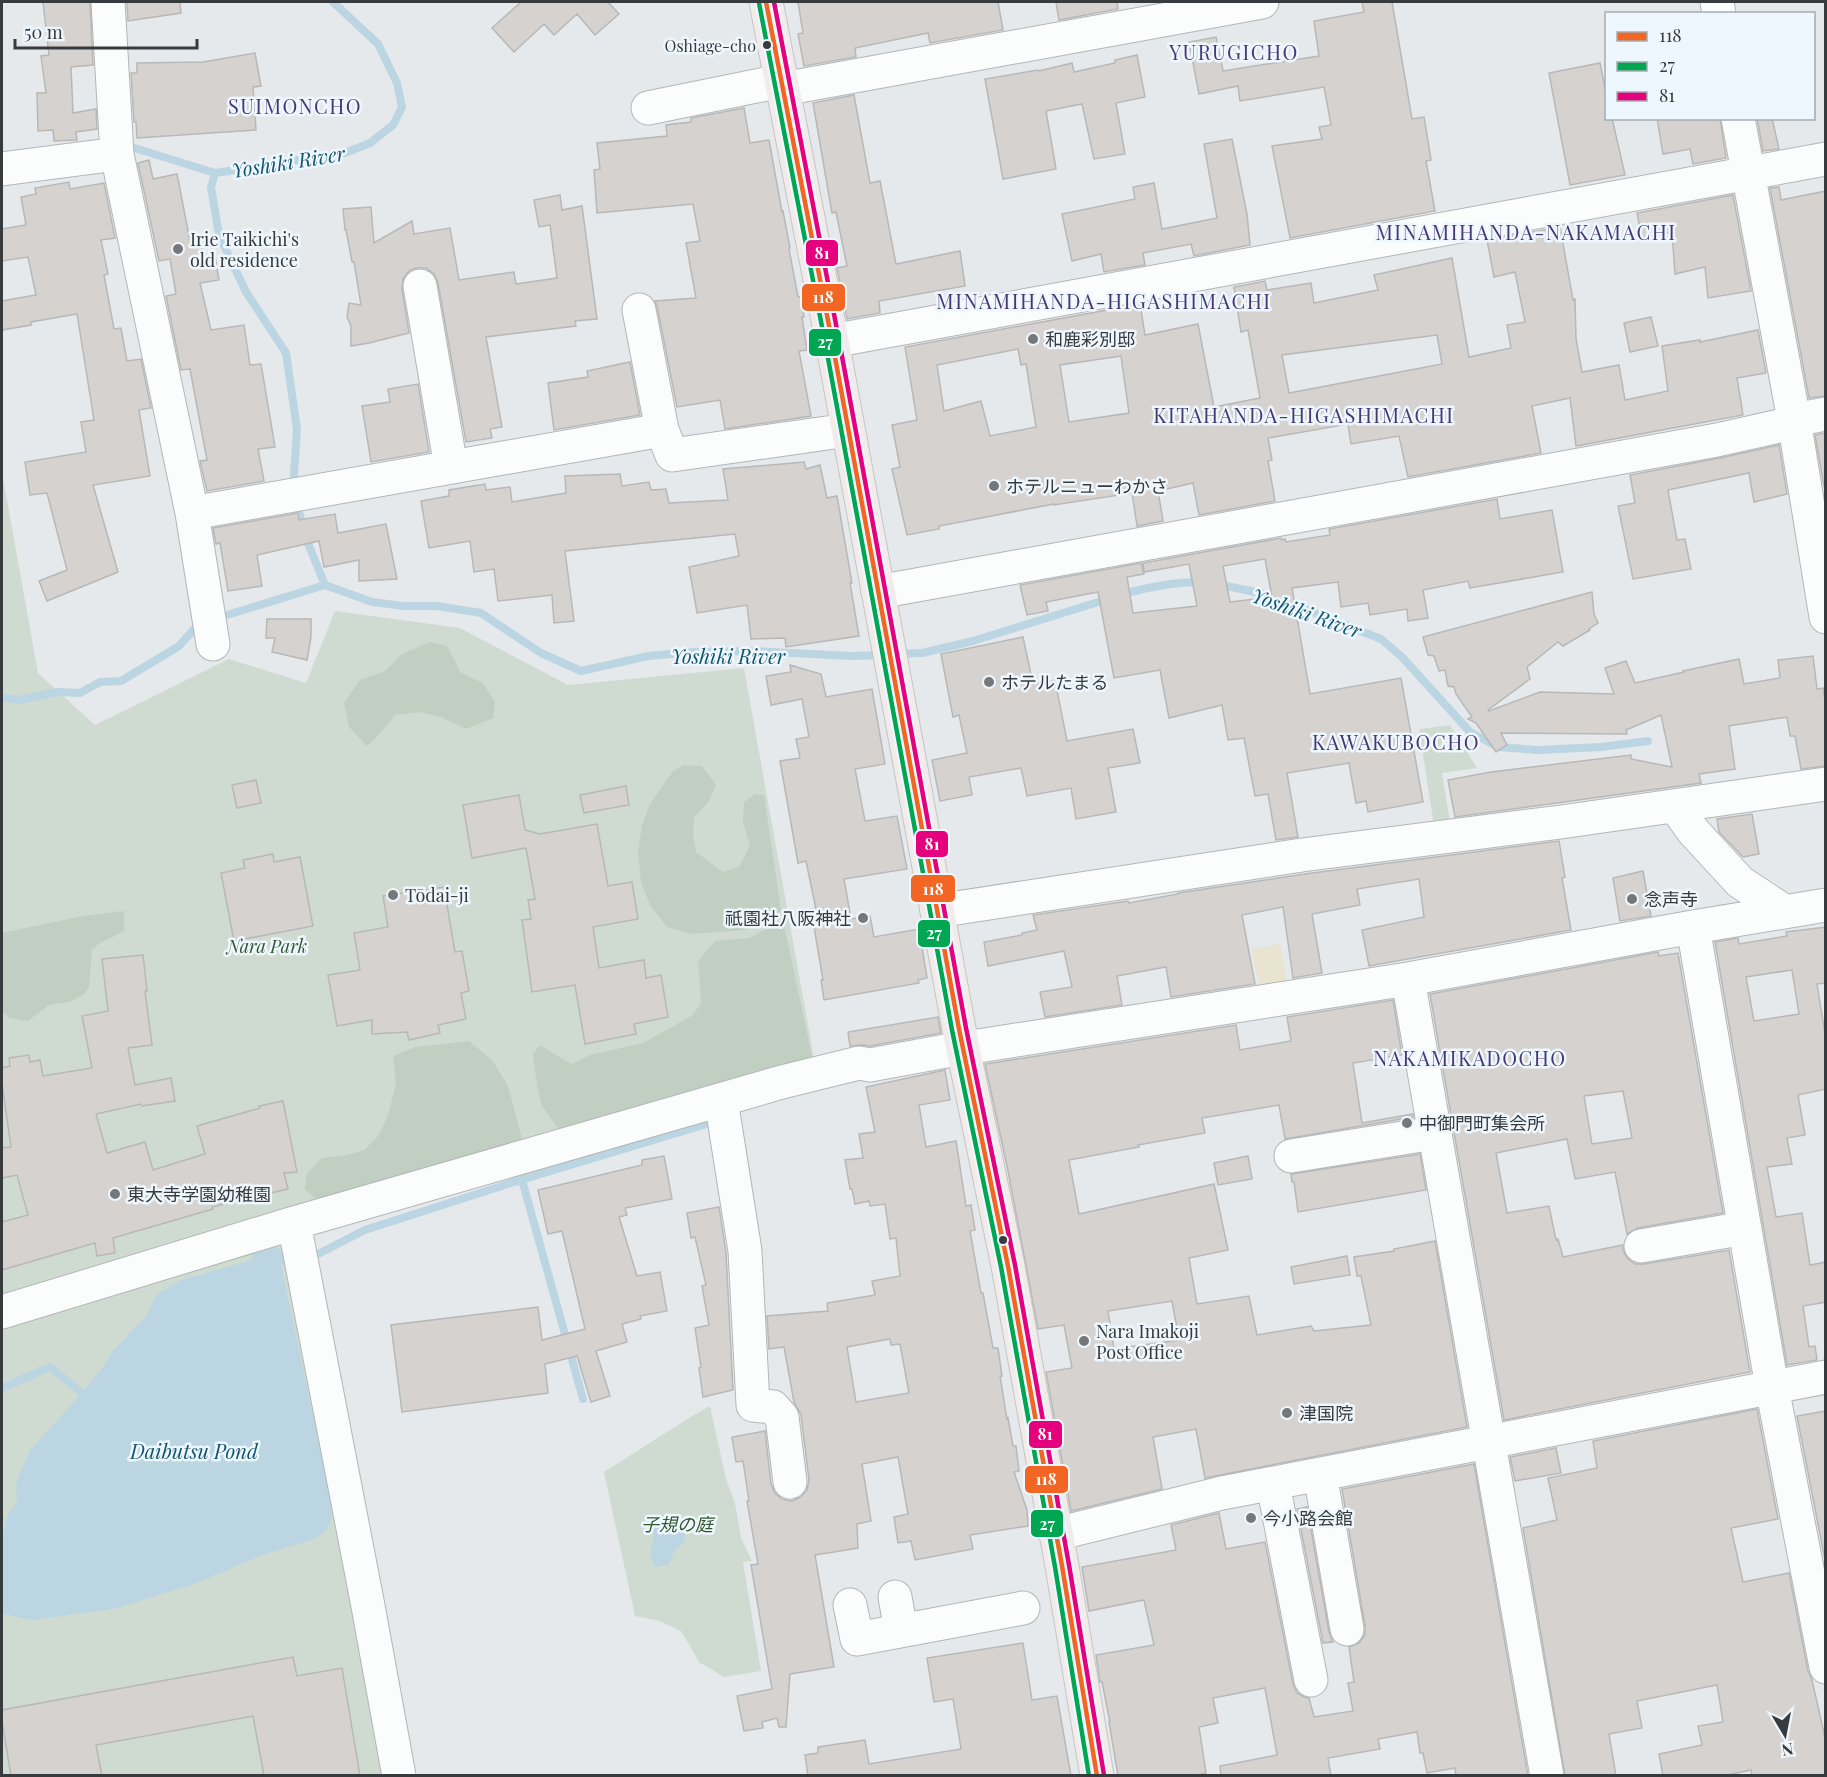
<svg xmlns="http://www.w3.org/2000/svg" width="1827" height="1777" viewBox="0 0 1827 1777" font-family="'Playfair Display','Noto Sans JP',serif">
<rect width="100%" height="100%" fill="#e6e9ec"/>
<path fill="#cfdbd0" d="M2 472 38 673 95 725 229 659 306 683 335 611 460 628 568 685 744 668 815 1064 282 1218 389 1775H2Z
M1450 725 1477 768 1442 773 1451 829 1435 832 1419 729Z
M710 1406 726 1479 735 1503 741 1538 752 1561 743 1562 761 1671 724 1677 699 1662 681 1631 660 1621 635 1616 604 1472 692 1416Z"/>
<path fill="#c1cfc2" d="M430 642 447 646 461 673 483 683 495 702 493 718 466 729 441 717 419 712 395 715 376 738 367 746 349 727 344 703 360 680 385 671 402 654Z
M683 765 702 766 716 785 709 801 694 818 693 834 696 852 723 872 739 867 750 845 743 822 744 802 755 794 764 795 781 911 745 930 692 934 667 927 650 905 641 882 638 852 642 825 650 804 672 772Z
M124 911V931L100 943 92 949 89 988 83 995 69 1002 49 1005 28 1021 9 1018 2 1011V933L83 916Z
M783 920 813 1061 561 1133 542 1106 537 1086 533 1054 540 1045 571 1064 590 1055 643 1043 693 1015 701 1003 698 961 715 941 749 938Z
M469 1041 492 1060 508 1086 524 1146 321 1204 305 1189 307 1173 322 1158 347 1155 364 1150 379 1135 388 1115 396 1084 393 1056 415 1047Z"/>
<path fill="#e8e4d0" d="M1280 944 1288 990 1260 995 1252 949Z"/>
<path fill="#bbd5e2" d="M273 1244 285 1255 287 1264 281 1265 333 1510 331 1521 327 1530 314 1539 265 1554 194 1584 114 1609 32 1620 2 1614V1537L8 1514 17 1502 16 1483 30 1450 82 1393 107 1362 111 1353 146 1316 157 1294 181 1280 253 1260 251 1250Z
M665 1520 684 1528 685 1541 675 1550 668 1565 655 1567 650 1554 653 1542 654 1523Z"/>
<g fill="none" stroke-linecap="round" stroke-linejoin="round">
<path stroke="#bbd5e2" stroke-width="8" d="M125 145 215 173
M293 489 297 429 286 353 246 292 219 235 211 187 215 173 345 153 370 143 393 125 402 107 397 83 378 44 333 2
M297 503 305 536 325 585 372 602 404 606H437L481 613 541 653 581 671 648 656 694 652 754 651 851 656 882 655
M1217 584 1269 595 1381 639 1402 657 1470 732 1498 747 1538 750 1601 747 1648 741
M1120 595C1147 587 1173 582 1202 582
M217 618 325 585
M897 654 922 653 973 641 1108 599
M2 697 19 700 58 692 80 693 100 682 121 681 179 646 196 627 201 625
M522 1180 583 1399
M320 1253 365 1230 511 1183 710 1123
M2 1388 50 1367 82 1393"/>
</g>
<path fill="#d6d2cf" stroke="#b7b8b7" stroke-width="1.5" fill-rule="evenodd" d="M43 2H90L93 65 71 67 73 113 96 109 97 129 76 132 77 140 54 141 53 130 38 131 37 93H46L41 56 49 55Z
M127 2H180L181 13 128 21Z
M521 2H608L619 14 595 35 577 14 554 35 544 24 514 52 492 28Z
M798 2H998L1003 30 930 43 928 33 855 48 856 57 804 66 798 34 803 33Z
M1056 2H1117L1118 9 1059 20Z
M1362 2H1392L1412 119 1424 117 1431 160 1426 161 1435 211 1290 238 1272 146 1322 139 1319 127 1331 125 1324 87 1240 101 1238 86 1199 94 1189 42 1216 37 1223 71 1319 56 1314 21 1364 12Z
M255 53 261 86 253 87 256 130 137 138 136 122H134L131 73H137V63L203 62Z
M1137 55 1145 97 1116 103 1125 154 1094 159 1082 104 1046 111 1056 169 1003 179 985 79 1038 70 1039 71 1072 63 1074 72 1115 63V60Z
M1600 63 1606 93V118H1612L1625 175 1570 185 1549 73Z
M854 95 870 183 880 181 896 264 960 251 965 286 879 301 880 313 847 319 837 268 847 266 836 212 832 213 813 103Z
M744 108 750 143 769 140 782 212 783 211 790 248 789 249 798 297H801L804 317H802L807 350 799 351 811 416 725 429 720 400 677 407 657 306 655 301 696 298 686 243 700 241 693 204 597 213 594 170 600 169 597 143 667 136 666 125 691 122V118Z
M1657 118H1720L1726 158 1693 164 1690 149 1663 154Z
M1757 118H1772L1779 149 1763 151Z
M1232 139 1247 214 1250 245 1194 256 1191 244 1143 253 1145 265 1104 272 1101 254 1072 261 1062 214 1135 199 1133 187 1154 183 1162 229 1217 218 1204 144Z
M149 160 153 179 177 174 190 241 201 240 204 258 215 256 219 280 200 283 211 330 244 325 250 365 261 364 275 447 258 449 264 481 207 491 200 461 207 460 190 369 181 370 166 296 176 294 170 259 159 261 138 163Z
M69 182 70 189 104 183 115 238 101 240 108 274 104 275 114 329 121 328 127 361 141 359 151 408 139 410 150 476 93 485 118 572 47 601 39 581 67 570 47 493 30 495 25 462 86 452 81 422 94 420 77 314 31 322V325L2 330V301L36 295 28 257 2 261V229L26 225 21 197 36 194 35 188Z
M1779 187 1781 200 1826 191V396L1809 398 1770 188Z
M560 195 562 210 582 206 597 319 575 321 576 326 486 337 502 427 490 429 492 438 466 442 438 283 434 274 426 268H416L409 271 403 279 402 289 409 333 369 343 351 346V326L347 317 349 303 361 305 354 262H352L346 230H345L343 209 371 207 374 243 412 221 414 234 450 228 459 280 514 272 516 284 557 278 550 225 539 227 534 200Z
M1733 195 1751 291 1708 298 1705 267 1675 274 1672 232 1642 238 1637 213Z
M1560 227 1573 300 1575 299 1576 339 1582 372 1619 365 1625 400 1668 391 1662 346 1700 340V342L1758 330 1766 373 1737 378 1743 415 1576 446 1570 398 1532 406 1541 453 1408 477 1399 436 1351 444 1348 424 1268 438 1272 460 1268 461 1275 501 1199 515 1193 483 1158 491 1163 521 1137 526 1132 493 1054 505V504L939 526V529L907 535 892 469 900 467 892 425 917 420 905 347 1140 304 1145 335 1198 324 1214 407 1260 398 1248 330 1241 332 1234 287 1265 281 1267 290 1311 283 1314 303 1378 290 1374 275 1452 258 1469 357 1511 348 1507 325 1525 322 1515 272 1494 277 1487 240ZM1437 335 1442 364 1289 393 1282 355ZM1018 349 1021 365 1026 364 1036 427 990 436 981 401 944 411 937 365ZM1121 356 1129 413 1069 422 1060 365Z
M1651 317 1658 346 1630 352 1624 323Z
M630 362 640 415 554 430 548 383 588 377 587 371Z
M418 384 429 452 371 462 362 406 390 402 388 389Z
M1826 433V486H1824L1815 435Z
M1779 445 1787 494 1754 502 1749 473 1668 490 1677 540 1685 539 1691 569 1633 579 1618 506 1635 503 1630 475 1720 458Z
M804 462 806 469 820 465 827 498 837 496 852 583H850L859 636 786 647 785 638 751 639 747 605 697 613 689 567 739 556 735 534 565 551 574 621 554 623 552 595 498 601 494 569 474 572 470 541 429 548 421 501 449 496V490L485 484 486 490 510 487 512 502 566 493 565 476 620 474 622 486 649 482 651 490 666 489 669 503 728 500 723 469Z
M1497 499 1500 519 1552 510 1563 572 1470 588 1468 581 1423 590 1428 618 1408 621 1407 609 1370 615 1368 603 1341 607 1338 582 1292 588 1310 694 1401 678 1423 802 1368 812 1366 801 1356 803 1349 763 1287 773 1298 837 1276 840 1268 794 1255 796 1244 738 1228 740 1222 705 1169 718 1160 670 1114 678 1098 592 1046 602 1048 611 1027 615 1020 585 1141 563 1144 574 1127 577 1133 613 1197 606 1189 564 1144 572 1143 563 1281 538 1282 540 1285 539 1286 542 1330 535 1329 529ZM1265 559 1272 597 1230 602 1223 566Z
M298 513 299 520 335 514 338 533 386 524 397 579 359 581V560L324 567 319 541 257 555 262 586 228 591 220 543 216 544 213 528Z
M1592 592 1594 614 1598 623 1589 629 1590 630 1563 646 1558 642 1527 667 1530 679 1488 710 1489 711 1540 692 1614 694 1605 668 1626 661 1635 683 1684 672 1683 671 1739 659 1744 684 1780 678 1778 660 1813 656 1817 689 1823 688 1826 707V766L1801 769 1795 736H1790L1787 717 1729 726 1735 769 1699 774 1701 783 1455 817 1448 780 1491 772 1631 755V759L1672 767 1661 715 1626 730 1627 734 1501 733 1507 745 1496 752 1476 723 1468 719 1472 717 1456 694 1454 687 1448 686 1445 670 1439 671 1434 656 1428 655 1423 637Z
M267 619H311V637L307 660 272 652 275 638H266Z
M1023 637 1033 684 1055 680 1067 741 1133 729 1140 763 1108 768 1116 812 1076 819 1071 788 1027 796 1021 768 969 777 972 795 940 801 932 760 967 753 959 715 953 717 941 654Z
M790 665 821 674 826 697 872 689 885 764 855 769 865 821 897 816 907 869 844 879 851 919 870 916 874 937 919 929 927 978 918 980 919 983 824 1000 821 980H823L811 909H816L806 861 798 863 780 761 800 758 796 739 809 737 802 699 771 705 766 676 791 672Z
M256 780 261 803 237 808 232 785Z
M626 786 629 805 584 813 580 795Z
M519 795 525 830 540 834 597 824 608 886 632 882 638 919 593 927 599 968 644 960 646 978 661 975 668 1017 634 1024 636 1034 585 1044 575 985 532 992 522 920 531 919 528 900 535 899 526 848 472 858 463 805Z
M1752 814 1759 854 1743 857 1719 832 1717 819Z
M1559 841 1565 877 1562 878 1571 930 1369 966 1362 930 1424 917 1419 879 1357 889 1360 905 1312 914 1322 973 1293 978 1283 907 1242 915 1255 984 1171 997 1166 967 1117 976 1122 1005 1045 1017 1040 992 1072 987 1064 951 988 966 984 942 1022 935V933L1037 930 1033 915 1128 901 1129 903 1178 894V893L1305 874Z
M273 854 274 862 300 857 313 926 234 941 221 873 245 868 243 860Z
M1643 871 1651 916 1620 921 1613 878Z
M444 887 455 952 462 951 469 991 461 993 466 1019 438 1025 440 1033 409 1040 407 1032 372 1034V1020L337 1026 328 975 360 970 354 933 388 927 383 896Z
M1826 927V983L1817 984 1826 1040V1089L1798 1095 1805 1135 1787 1138 1792 1164 1767 1167 1776 1217 1802 1213 1810 1265 1826 1262V1302L1803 1306 1809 1347 1815 1346 1817 1360 1787 1365 1715 942 1738 938 1739 944 1787 936 1786 932ZM1792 970 1799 1014 1754 1021 1746 977Z
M1658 952 1659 956 1678 953 1723 1213 1638 1228 1627 1234 1615 1172 1575 1179 1567 1139 1496 1153 1507 1213 1549 1206 1556 1240 1558 1239 1563 1257 1623 1245V1250L1627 1258 1635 1264H1644L1729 1250 1750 1372 1504 1420 1430 994ZM1623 1091 1632 1138 1592 1144 1584 1096Z
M143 955 147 991H145L152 1045 128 1048 135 1085 171 1078 175 1101 142 1106 141 1104 96 1114 107 1153 145 1142 153 1170 205 1154 197 1126 260 1108 259 1106 283 1101 297 1172 284 1173 288 1189 212 1207 213 1209 113 1238 115 1253 97 1256 95 1243 2 1270V1222L28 1215 17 1175 2 1178V1148L11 1147 2 1083V1068L10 1066 9 1058 29 1055 30 1062 40 1060 43 1076 92 1068 82 1016 108 1011 102 959Z
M1393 1000 1402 1055 1353 1063 1362 1123 1413 1114V1117L1285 1139 1279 1105 1202 1118 1205 1133 1138 1145 1139 1147 1069 1160 1079 1214 1214 1184 1228 1250 1189 1258 1197 1304 1249 1296 1257 1335 1311 1326 1314 1331 1371 1325 1361 1276H1357L1354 1257 1394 1251V1249L1435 1241 1467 1427 1205 1478 1196 1429 1153 1437 1162 1489 1071 1511 1046 1372 1072 1368 1064 1325 1038 1329 1007 1166 985 1064 1236 1025 1240 1050 1291 1041 1287 1017ZM1172 1301 1179 1340 1114 1349 1108 1311Z
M938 1017 941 1033 870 1046 862 1045 850 1046 848 1032Z
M945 1070 950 1100 919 1105 926 1147 956 1141 966 1206 971 1205 975 1230 970 1231 981 1293H983L993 1348H998L1002 1376H1000L1007 1419 1008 1418 1013 1446H1016L1019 1471 1014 1472 1027 1510 1028 1526 970 1535 973 1549 915 1560 911 1541 898 1543 894 1517 908 1514 898 1457 862 1464 871 1521 857 1524 858 1548 815 1555 834 1667 790 1674 786 1727H779L777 1718 762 1722 763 1728 744 1731 737 1696 772 1689 751 1565 758 1564 747 1501H749L743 1461 736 1462 732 1437 765 1431 771 1484 775 1493 782 1499 792 1501 801 1497 807 1490 809 1480 801 1415 794 1402 784 1347 769 1349 767 1316 828 1311 827 1303 875 1295 872 1281 900 1276 896 1238 890 1239 885 1204 870 1206 869 1201 855 1204 852 1189H850L845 1160 863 1158 859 1134 875 1132 866 1087ZM890 1339 891 1345 900 1344 909 1393 856 1402 847 1347Z
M1420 1154 1426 1190 1298 1212 1294 1182H1292L1291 1174Z
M664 1156 672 1199 625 1208 627 1215 619 1217 637 1276 660 1272 667 1311 640 1316 641 1319 622 1324 627 1342 596 1351 610 1396 591 1402 577 1356 545 1364 548 1393 402 1412 391 1325 538 1307 542 1340 585 1329 562 1231 548 1234 538 1190 642 1165V1160Z
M1248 1156 1252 1179 1218 1185 1214 1163Z
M719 1207 726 1253 733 1390 703 1397 699 1368 701 1367 695 1328 709 1325 702 1286 706 1285 695 1237 691 1238 687 1213Z
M1347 1256 1350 1275 1294 1284 1291 1267Z
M1757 1409 1778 1519 1731 1528 1743 1582 1789 1573 1808 1671 1812 1680 1826 1742V1776H1752L1751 1770 1723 1776H1663L1659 1754 1702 1745 1698 1726 1723 1722 1717 1685 1637 1701 1642 1728 1609 1734 1616 1776H1565L1523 1528 1557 1520 1548 1478 1597 1468 1593 1441Z
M1826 1411V1565L1797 1416Z
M1556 1448 1561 1473 1515 1481 1510 1457Z
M1474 1464 1528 1776H1456L1455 1768 1427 1773 1423 1753H1420L1417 1732 1378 1739 1380 1749 1328 1758 1331 1776H1221L1220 1766 1277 1755 1265 1688 1213 1698 1218 1723 1199 1727 1206 1773 1193 1776H1118L1109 1722H1110L1102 1682H1100L1096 1655 1154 1645 1144 1600 1089 1611 1082 1567 1176 1550 1171 1525 1219 1513 1226 1549 1265 1542 1293 1684 1297 1693 1304 1697 1309 1698 1314 1717 1353 1711 1348 1683 1354 1682 1349 1647 1359 1643 1365 1635V1626L1342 1489Z
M1307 1507 1329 1632 1333 1642 1323 1643 1297 1509Z
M1023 1643 1032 1700 1057 1696 1071 1776H808L805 1755 818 1753V1747L865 1740 869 1764 961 1749 953 1699 934 1702 927 1658Z
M293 1657 297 1676 342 1668 360 1776H264L253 1716 96 1745 102 1776H11L2 1721V1710Z"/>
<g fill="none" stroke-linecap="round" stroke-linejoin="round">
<g stroke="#b3b6b8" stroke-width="35">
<path id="minor" d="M108 2 117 154 192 513 213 644
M1717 2 1719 14
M783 89 1262 2
M648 108 781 81
M1738 118 1794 420 1826 617
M2 169 117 154
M420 286 451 467
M639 310 662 430
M832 341 1826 159
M192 513 662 430 672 455 848 430
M878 592 1717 440 1779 426 1794 420 1826 414
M1675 806 1693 831 1740 882 1784 911
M937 911 1302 855 1561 822 1826 784
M1693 927 1772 1387 1826 1667
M1408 979 1547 1776
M721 1100 745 1251 753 1405 773 1407 782 1417 790 1482
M1291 1156 1434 1133
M1641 1246 1745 1228
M2 1312 294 1223
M1320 1474 1347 1629
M1273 1484 1311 1680
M1056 1534 1222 1493 1826 1377
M895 1597 901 1630
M850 1605 857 1639 1023 1608
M399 1776 368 1606 294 1223 782 1082 859 1063 870 1065 946 1051 1408 979 1693 927 1826 905"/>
</g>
<g stroke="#c3c5c6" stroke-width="35">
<path id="highway" d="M766 2 832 341 959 1029 1008 1266 1062 1566 1097 1776"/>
</g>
<use href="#minor" stroke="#fbfcfc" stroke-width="33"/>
<use href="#highway" stroke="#f1ebea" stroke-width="33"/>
<g stroke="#eff7fe" stroke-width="9">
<path id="bus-1" d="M766 2 832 341 959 1029 1008 1266 1062 1566 1097 1776"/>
</g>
<g stroke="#eff7fe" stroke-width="9">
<path id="bus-2" d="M759 3 825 342 952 1030 1001 1267 1055 1567 1089 1776"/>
</g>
<g stroke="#eff7fe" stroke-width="9">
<path id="bus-3" d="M774 2 839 340 966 1028 1015 1265 1069 1565 1104 1775"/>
</g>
<use href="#bus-1" stroke="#f26522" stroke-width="4.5"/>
<use href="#bus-2" stroke="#00a651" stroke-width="4.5"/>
<use href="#bus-3" stroke="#e5007d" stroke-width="4.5"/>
</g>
<g fill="#383b3d" stroke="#eff7fe" stroke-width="2">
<circle cx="767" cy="45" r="5"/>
<circle cx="1003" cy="1240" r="5"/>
</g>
<g fill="#75787a" stroke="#eff7fe" stroke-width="2">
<circle cx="178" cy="249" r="6"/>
<circle cx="1033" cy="339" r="6"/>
<circle cx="994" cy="486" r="6"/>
<circle cx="989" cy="682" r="6"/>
<circle cx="393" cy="895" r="6"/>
<circle cx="1632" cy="899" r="6"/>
<circle cx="863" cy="918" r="6"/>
<circle cx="1407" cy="1123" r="6"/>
<circle cx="115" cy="1194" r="6"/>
<circle cx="1084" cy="1341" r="6"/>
<circle cx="1287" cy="1413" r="6"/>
<circle cx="1251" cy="1518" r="6"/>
</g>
<g text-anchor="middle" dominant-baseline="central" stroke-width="5" stroke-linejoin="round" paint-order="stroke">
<g font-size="16" fill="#383b3d" stroke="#eff7fe" text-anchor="end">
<text x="756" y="45">Oshiage-cho</text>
</g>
<g font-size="18" fill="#383b3d" stroke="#eff7fe" text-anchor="start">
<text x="190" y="239">Irie Taikichi's<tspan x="190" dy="21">old residence</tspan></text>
<text x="1045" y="339">和鹿彩別邸</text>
<text x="1006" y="486">ホテルニューわかさ</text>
<text x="1001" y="682">ホテルたまる</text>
<text x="405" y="895">Tōdai-ji</text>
<text x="1644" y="899">念声寺</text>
<text x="851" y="918" text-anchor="end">祇園社八阪神社</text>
<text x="1419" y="1123">中御門町集会所</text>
<text x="127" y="1194">東大寺学園幼稚園</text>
<text x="1096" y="1331">Nara Imakoji<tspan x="1096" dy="21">Post Office</tspan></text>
<text x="1299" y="1413">津国院</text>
<text x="1263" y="1518">今小路会館</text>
</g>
<g font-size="18" font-style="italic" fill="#33572f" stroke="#eff7fe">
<text x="267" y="946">Nara Park</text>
<text x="677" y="1524">子規の庭</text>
</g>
<g font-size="20" letter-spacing="1.5" fill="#473875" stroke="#eff7fe">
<text x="1234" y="51">YURUGICHO</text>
<text x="295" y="105">SUIMONCHO</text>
<text x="1526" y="231">MINAMIHANDA-NAKAMACHI</text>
<text x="1104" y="300">MINAMIHANDA-HIGASHIMACHI</text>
<text x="1304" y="414">KITAHANDA-HIGASHIMACHI</text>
<text x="1396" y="741">KAWAKUBOCHO</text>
<text x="1470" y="1057">NAKAMIKADOCHO</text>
</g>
<g font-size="20" font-style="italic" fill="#12556f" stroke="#eff7fe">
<text transform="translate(288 161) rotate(-9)">Yoshiki River</text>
<text transform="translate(1307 612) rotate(19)">Yoshiki River</text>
<text x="728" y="655">Yoshiki River</text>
<text x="194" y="1450">Daibutsu Pond</text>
</g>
</g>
<g stroke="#eff7fe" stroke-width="2">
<rect x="805" y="239" width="34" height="28" rx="6" fill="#e5007d"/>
<rect x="801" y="283" width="45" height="29" rx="6" fill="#f26522"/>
<rect x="808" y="328" width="34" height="29" rx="6" fill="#00a651"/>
<rect x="915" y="830" width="34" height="28" rx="6" fill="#e5007d"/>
<rect x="910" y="874" width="46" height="29" rx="6" fill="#f26522"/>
<rect x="917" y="919" width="34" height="29" rx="6" fill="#00a651"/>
<rect x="1028" y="1420" width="35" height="29" rx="6" fill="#e5007d"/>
<rect x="1024" y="1465" width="45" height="29" rx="6" fill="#f26522"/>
<rect x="1030" y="1509" width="34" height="29" rx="6" fill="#00a651"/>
</g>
<g font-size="16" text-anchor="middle" font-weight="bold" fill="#fff">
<text x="822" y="259">81</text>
<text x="823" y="303">118</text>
<text x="825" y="348">27</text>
<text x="932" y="850">81</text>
<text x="933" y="895">118</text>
<text x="934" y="939">27</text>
<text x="1045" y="1440">81</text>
<text x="1046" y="1485">118</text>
<text x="1047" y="1530">27</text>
</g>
<rect width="1827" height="1777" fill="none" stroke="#383b3d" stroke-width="6"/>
<rect x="1605" y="12" width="210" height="108" fill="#eff7fe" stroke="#a6acb1" stroke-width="1.5"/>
<rect x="1617" y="32" width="30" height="9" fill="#f26522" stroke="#a6acb1" stroke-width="1.5"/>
<text x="1659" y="42" font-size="18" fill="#383b3d">118</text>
<rect x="1617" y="62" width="30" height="9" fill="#00a651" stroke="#a6acb1" stroke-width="1.5"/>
<text x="1659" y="72" font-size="18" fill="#383b3d">27</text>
<rect x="1617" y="92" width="30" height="9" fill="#e5007d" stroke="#a6acb1" stroke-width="1.5"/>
<text x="1659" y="102" font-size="18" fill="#383b3d">81</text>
<g transform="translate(1785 1735) rotate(170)" stroke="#eff7fe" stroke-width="4.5" paint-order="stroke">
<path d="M0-4.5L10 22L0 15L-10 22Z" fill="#383b3d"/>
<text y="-9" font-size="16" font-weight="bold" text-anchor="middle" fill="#383b3d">N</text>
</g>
<path d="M15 39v9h182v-9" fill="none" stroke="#383b3d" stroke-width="3"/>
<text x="24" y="39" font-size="18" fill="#383b3d" stroke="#eff7fe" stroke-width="4.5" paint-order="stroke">50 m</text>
</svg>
